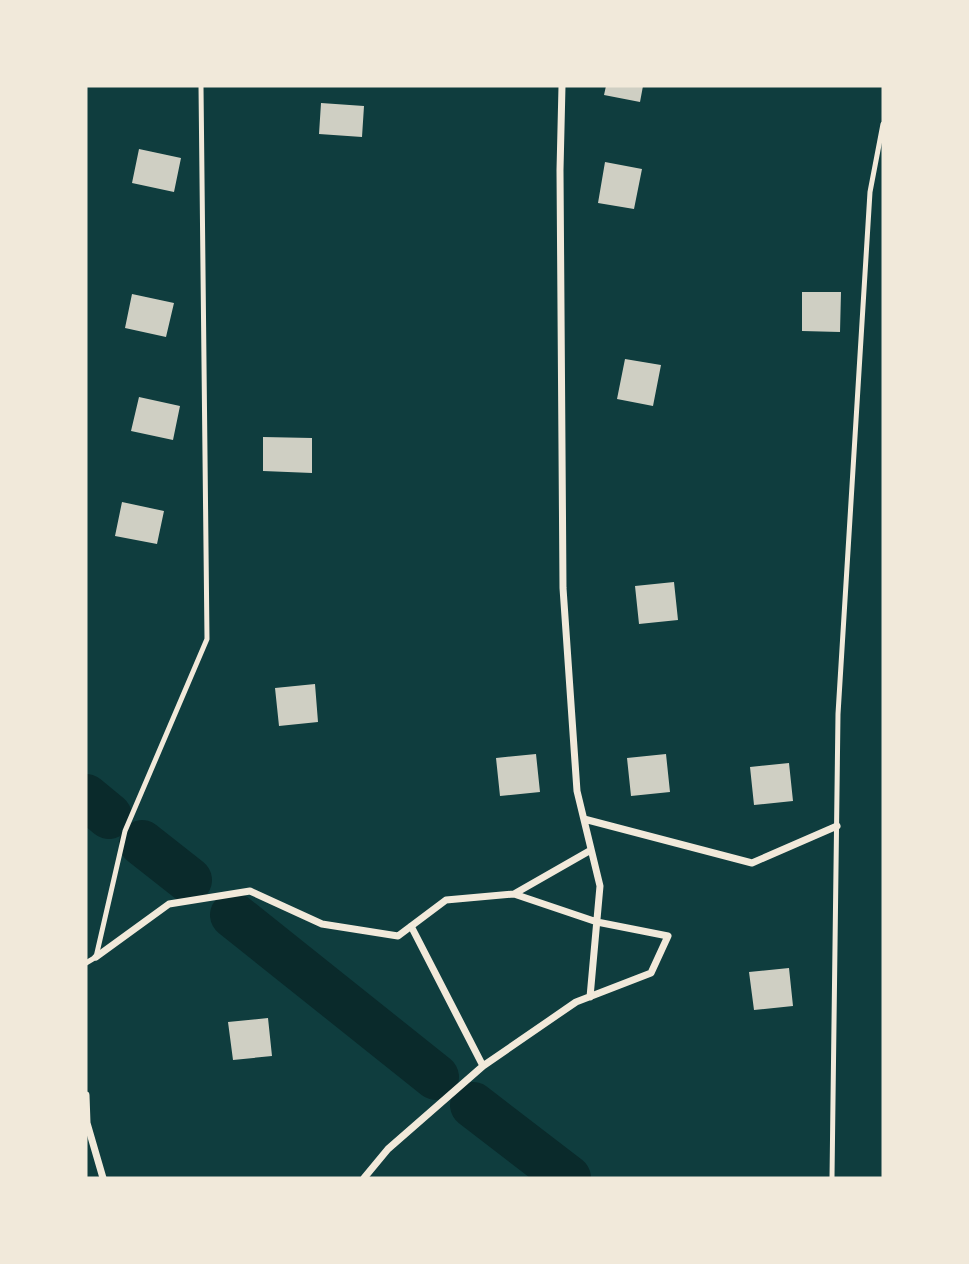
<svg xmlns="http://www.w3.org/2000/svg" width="969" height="1264" viewBox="0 0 969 1264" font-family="'Alegreya Sans',sans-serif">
<rect width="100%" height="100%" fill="#0f3d3e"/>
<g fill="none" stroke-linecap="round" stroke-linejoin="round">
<path stroke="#0a2a2b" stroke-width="46" d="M86 797 109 816
M142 843 189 880
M233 915 436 1077
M473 1105 568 1178"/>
</g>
<path fill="#cfcfc3" d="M606 86H643L640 102 604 95Z
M321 103 364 106 362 137 319 134Z
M139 149 181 158 174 192 132 183Z
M605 162 642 169 634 209 598 203Z
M802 292H841L840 332 802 331Z
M132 294 174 303 166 337 125 328Z
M625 359 661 365 653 406 617 399Z
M139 397 180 406 173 440 131 431Z
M263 437 312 438V473L263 471Z
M122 502 164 511 157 544 115 536Z
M674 582 678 620 639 624 635 586Z
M315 684 318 722 279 726 275 688Z
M536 754 540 792 500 796 496 758Z
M666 754 670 792 631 796 627 758Z
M789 763 793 801 754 805 750 767Z
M789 968 793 1006 754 1010 749 972Z
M268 1018 272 1056 233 1060 228 1022Z"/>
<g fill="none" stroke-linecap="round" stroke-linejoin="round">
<path stroke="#f1e9da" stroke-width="5" d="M86 963 96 957 125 831 207 639 201 86
M832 1178 838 714 870 192 883 124"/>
<path stroke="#f1e9da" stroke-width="7" d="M562 86 560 170 563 588 577 791 600 886 590 997
M584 819 752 863 837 826
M411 926 483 1066
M96 957 169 904 250 891 322 924 398 936 446 900 514 894 591 850
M86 1095 87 1123 103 1178
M364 1178 388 1149 483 1066 576 1002 651 973 668 936 597 922 514 894"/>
</g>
<rect width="969" height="1264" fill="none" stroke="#f1e9da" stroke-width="175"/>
</svg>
